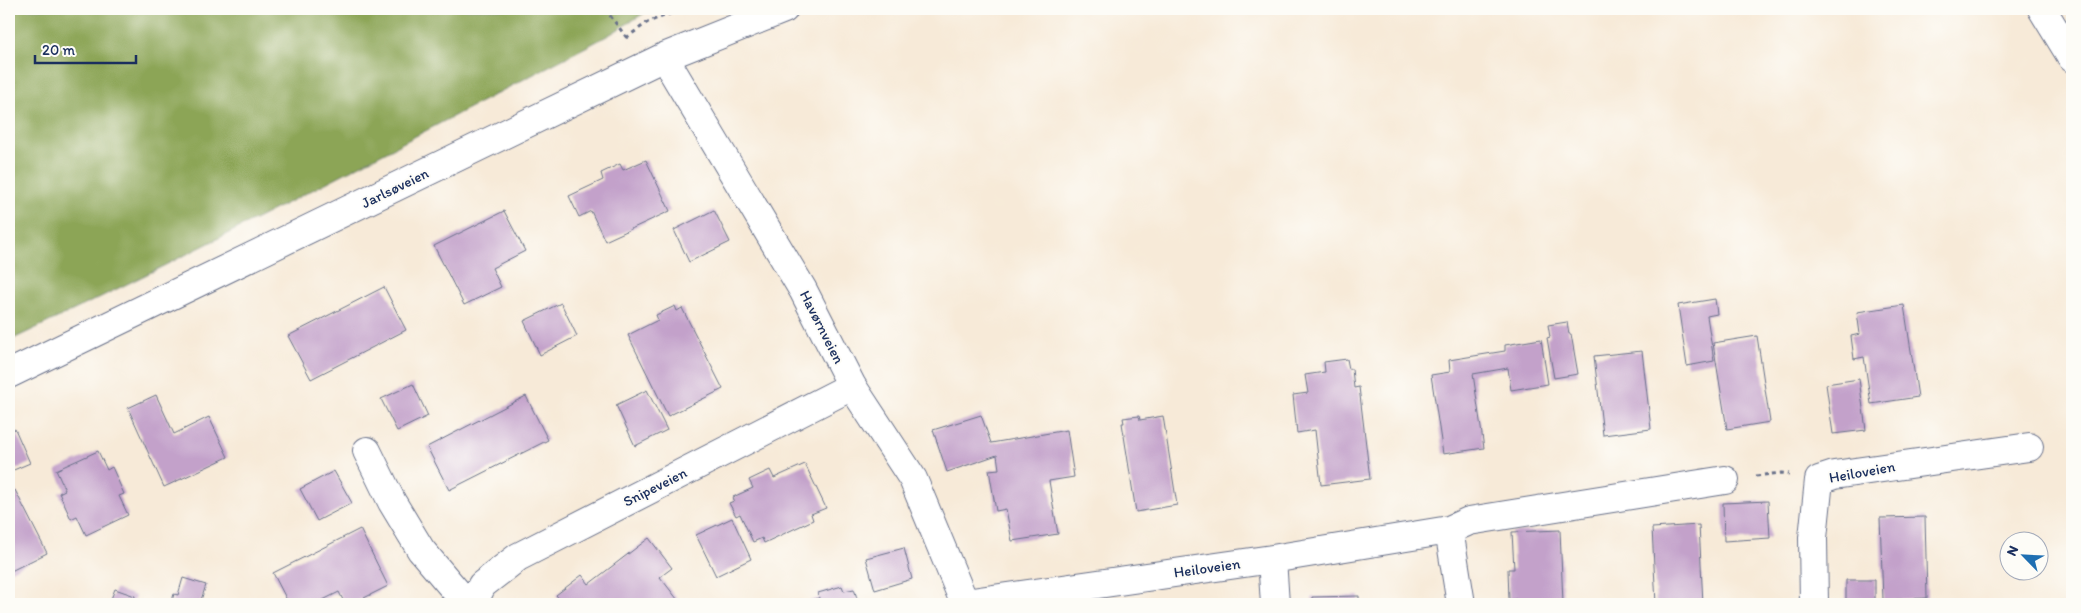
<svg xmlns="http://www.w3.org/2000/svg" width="2081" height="613" viewBox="0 0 2081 613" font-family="Itim,sans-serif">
<rect width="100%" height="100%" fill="#fdfcf7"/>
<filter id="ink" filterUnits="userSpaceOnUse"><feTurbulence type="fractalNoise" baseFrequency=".02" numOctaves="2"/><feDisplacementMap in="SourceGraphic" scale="10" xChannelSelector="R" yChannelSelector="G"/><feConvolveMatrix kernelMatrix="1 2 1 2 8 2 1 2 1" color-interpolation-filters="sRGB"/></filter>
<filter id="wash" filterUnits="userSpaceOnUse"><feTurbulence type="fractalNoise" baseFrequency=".0096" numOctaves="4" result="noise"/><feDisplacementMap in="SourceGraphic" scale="20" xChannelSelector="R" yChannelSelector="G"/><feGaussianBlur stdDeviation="1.12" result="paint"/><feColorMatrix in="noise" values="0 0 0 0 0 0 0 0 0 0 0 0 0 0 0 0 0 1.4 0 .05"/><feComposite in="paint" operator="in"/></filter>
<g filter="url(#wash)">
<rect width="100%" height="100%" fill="#f7ead8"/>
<path fill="#8ca557" stroke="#546a5a" d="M9 9H651L609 35C410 138 212 246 9 341Z"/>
<g id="blocks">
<path fill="#c3a1ca" d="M646 160 670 211 605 241 591 211 579 217 569 196 603 180 601 173 620 164 623 170Z
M714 210 730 242 689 262 674 230Z
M504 211 525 251 492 268 501 287 464 305 434 246Z
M384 287 406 330 311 379 288 336Z
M1715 299 1717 314 1707 316 1714 361 1687 366 1678 305Z
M561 303 577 336 540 355 524 321Z
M1904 305 1918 397 1871 404 1864 357 1854 359 1851 336 1860 334 1857 312Z
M675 306 677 311 682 308 723 389 668 416 628 335 658 320 656 315Z
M1567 322 1569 334H1571L1578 374 1554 378 1547 338 1550 337 1548 325Z
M1757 336 1770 422 1727 429 1713 343Z
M1541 339 1548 384 1511 390 1508 368 1473 374 1484 448 1443 454 1431 375 1450 372 1449 360 1505 351V345Z
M1642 351 1651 429 1603 435 1594 356Z
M1347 359 1349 369H1352L1354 388 1359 387 1370 479 1321 485 1315 430 1297 433 1293 395 1308 393 1305 375 1325 372 1324 362Z
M1859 379 1866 430 1833 434 1826 384Z
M413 384 428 416 397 431 381 399Z
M647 390 667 430 635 446 616 405Z
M156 395 174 434 209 417 228 457 164 487 128 408Z
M526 396 548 440 449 490 427 447Z
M981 415 991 443 1067 430 1074 477 1049 481 1058 534 1012 541 1006 509 996 511 989 470 999 469 997 455 947 472 933 430Z
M1139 416 1140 420 1163 416 1177 505 1136 512 1122 423H1124L1123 418Z
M15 429 30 463 9 472V432Z
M98 451 107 470 112 467 124 494 119 496 128 515 86 535 77 516 71 519 59 493 65 490 56 470Z
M805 464 826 508 811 514 813 520 764 543 762 538 753 542 740 514 736 516 729 503 734 501 733 497 753 488 749 480 770 470 774 478Z
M334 471 352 503 317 521 300 489Z
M15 490 47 553 11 571 9 567V494Z
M1768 501 1770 538 1724 541 1723 503Z
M1925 517 1927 598 1883 600 1880 518Z
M732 518 751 559 716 576 696 535Z
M1699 525 1703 604H1656L1652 528Z
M360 529 388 586 352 604H345L339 592 315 604H289L273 573Z
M1560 530 1563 604H1516V599L1509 600 1508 569H1514L1512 532Z
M649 538 672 568 660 577 681 604H563L556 595 582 575 589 584Z
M904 548 912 579 875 590 866 558Z
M183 578 206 585 200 603 204 604H171L174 594 178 595Z
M1846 580H1875V604H1846Z
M842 586 844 591 854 589 859 604H810L809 601 819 598 818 593Z
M115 589 135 596 133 604H109Z
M1359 596V604H1312V597Z"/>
</g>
</g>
<g filter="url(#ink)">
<use href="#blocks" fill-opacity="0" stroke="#687089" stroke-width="1"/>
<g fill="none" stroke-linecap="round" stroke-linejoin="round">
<g stroke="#687089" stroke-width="30">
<path id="minor" d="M2042 9 2072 58
M664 57 803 290 852 386 913 479 965 604
M9 374 664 57 784 9
M367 451 392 502 421 550 467 604
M1449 530 1469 521 1725 480
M1272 559 1275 604
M965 603 1272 559 1449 530 1461 604
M473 604 482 585 518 557 852 386
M1814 604 1813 538 1819 480 1834 475 2029 447"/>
</g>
<path stroke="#687089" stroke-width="3" stroke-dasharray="4 4" stroke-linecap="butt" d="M605 9 627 38
M626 38 648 22 683 9
M1756 476 1781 473 1789 474"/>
<use href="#minor" stroke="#fff" stroke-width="28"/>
</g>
</g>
<g text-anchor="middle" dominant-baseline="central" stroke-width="4" stroke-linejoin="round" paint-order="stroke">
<g font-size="15" fill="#1b2f5e" stroke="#fdfcf7">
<text transform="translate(395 188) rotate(-26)">Jarlsøveien</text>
<text transform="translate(822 327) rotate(63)">Havørnveien</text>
<text transform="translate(1862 472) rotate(-10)">Heiloveien</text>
<text transform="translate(655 487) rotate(-27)">Snipeveien</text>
<text transform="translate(1207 568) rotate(-8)">Heiloveien</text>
</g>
</g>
<rect width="2081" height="613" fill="none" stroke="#fdfcf7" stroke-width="30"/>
<g transform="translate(2024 556) rotate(294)"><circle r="24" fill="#fdfcf7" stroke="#a3aaba"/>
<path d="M0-4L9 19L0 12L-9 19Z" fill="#1f6fb2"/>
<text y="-8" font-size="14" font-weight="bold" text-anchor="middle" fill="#1b2f5e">N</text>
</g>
<path d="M35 55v8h101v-8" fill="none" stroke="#1b2f5e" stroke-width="2.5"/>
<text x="42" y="55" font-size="15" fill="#1b2f5e" stroke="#fdfcf7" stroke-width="4" paint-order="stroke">20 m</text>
</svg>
